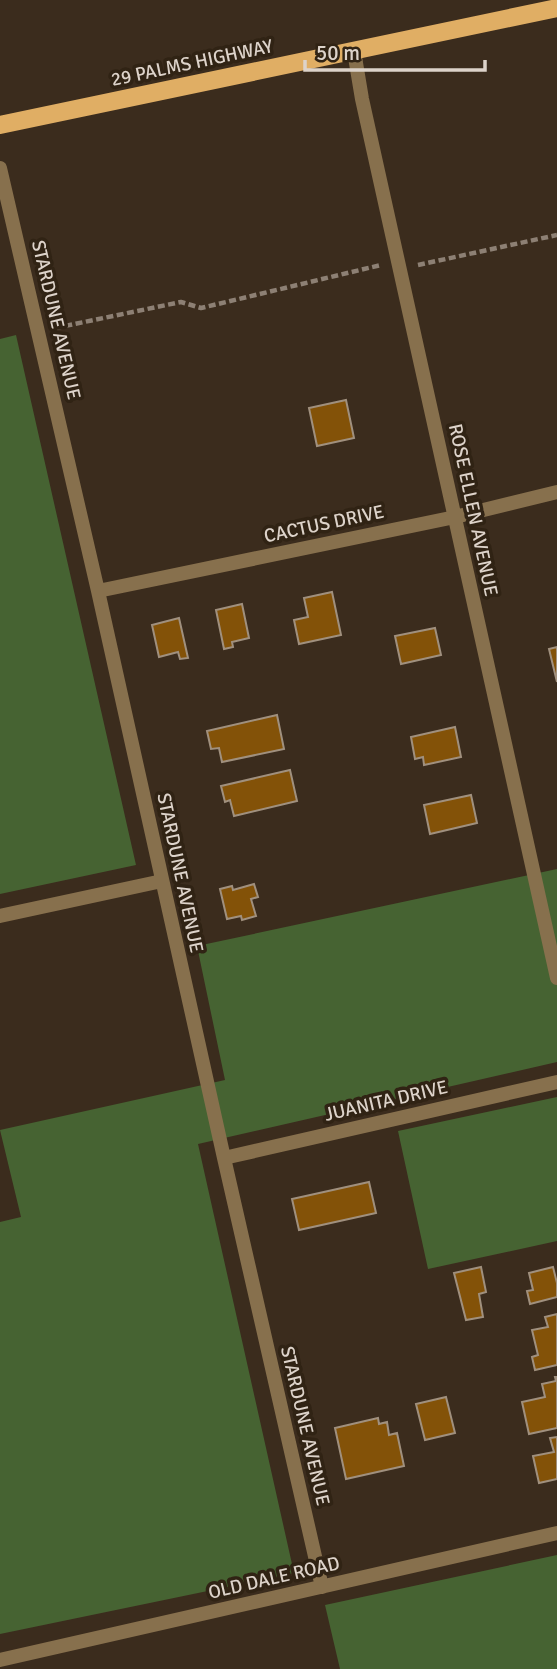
<svg xmlns="http://www.w3.org/2000/svg" width="557" height="1669" viewBox="0 0 557 1669" font-family="Signika,sans-serif">
<rect width="100%" height="100%" fill="#3b2c1d"/>
<path fill="#466332" d="M16 335 136 865 0 894V339Z
M557 869V1062L198 1144 294 1573 0 1634V1222L21 1217 0 1130 225 1080 197 946Z
M557 1097V1241L428 1269 398 1131Z
M557 1555V1669H340L325 1605Z"/>
<path fill="#835208" stroke="#a0907e" stroke-width="2" d="M346 400 354 438 317 446 309 408Z
M332 592 341 635 299 644 294 620 308 617 304 598Z
M242 604 249 638 232 642 233 647 224 649 216 610Z
M179 618 188 658 180 659 178 652 159 657 152 625Z
M435 628 441 655 401 664 395 636Z
M557 647V682L549 649Z
M277 715 284 749 222 762 219 748 211 749 207 731Z
M455 727 461 757 424 765 423 757 415 759 411 737Z
M290 770 297 801 234 816 230 800 225 802 221 786Z
M471 795 477 823 430 834 424 805Z
M254 884 258 897 251 899 256 916 242 920 241 916 227 919 220 889 232 886 233 890Z
M369 1182 376 1213 299 1230 292 1199Z
M481 1267 486 1292 479 1294 483 1317 466 1320 454 1273Z
M553 1267 557 1283V1297L530 1304 527 1291 533 1290 529 1273Z
M557 1314V1365L535 1370 532 1357 538 1355 532 1330 548 1327 545 1317Z
M555 1377H557V1428L529 1434 522 1402 545 1397 542 1384 556 1381Z
M446 1397 455 1433 425 1440 416 1404Z
M378 1418 379 1424 387 1422 389 1435 397 1433 404 1466 346 1479 335 1428Z
M557 1437V1479L539 1483 533 1456 554 1452 550 1438Z"/>
<g fill="none" stroke-linecap="round" stroke-linejoin="round">
<path stroke="#8d8074" stroke-width="4.5" stroke-dasharray="7 3.5" stroke-linecap="butt" d="M418 265 557 235
M55 328 181 302 201 308 381 265"/>
<path stroke="#87704d" stroke-width="14" d="M354 51 362 99 557 978
M0 168 98 591 224 1158 322 1587
M98 591 455 517 557 492
M0 916 162 881
M224 1158 557 1082
M0 1660 557 1533"/>
<path stroke="#e0ae64" stroke-width="18" d="M0 125 557 8"/>
</g>
<g text-anchor="middle" dominant-baseline="central" stroke-width="7" stroke-linejoin="round" paint-order="stroke">
<g font-size="19" fill="#ddd3ca" stroke="#302314">
<text transform="translate(192 63) rotate(-12)">29 PALMS HIGHWAY</text>
<text transform="translate(56 320) rotate(77)">STARDUNE AVENUE</text>
<text transform="translate(473 510) rotate(78)">ROSE ELLEN AVENUE</text>
<text transform="translate(324 524) rotate(-12)">CACTUS DRIVE</text>
<text transform="translate(180 873) rotate(78)">STARDUNE AVENUE</text>
<text transform="translate(386 1101) rotate(-13)">JUANITA DRIVE</text>
<text transform="translate(305 1426) rotate(77)">STARDUNE AVENUE</text>
<text transform="translate(274 1578) rotate(-13)">OLD DALE ROAD</text>
</g>
</g>
<path d="M305 60v10h180v-10" fill="none" stroke="#ddd3ca" stroke-width="3.5"/>
<text x="316" y="60" font-size="21" fill="#ddd3ca" stroke="#302314" stroke-width="5" paint-order="stroke">50 m</text>
</svg>
